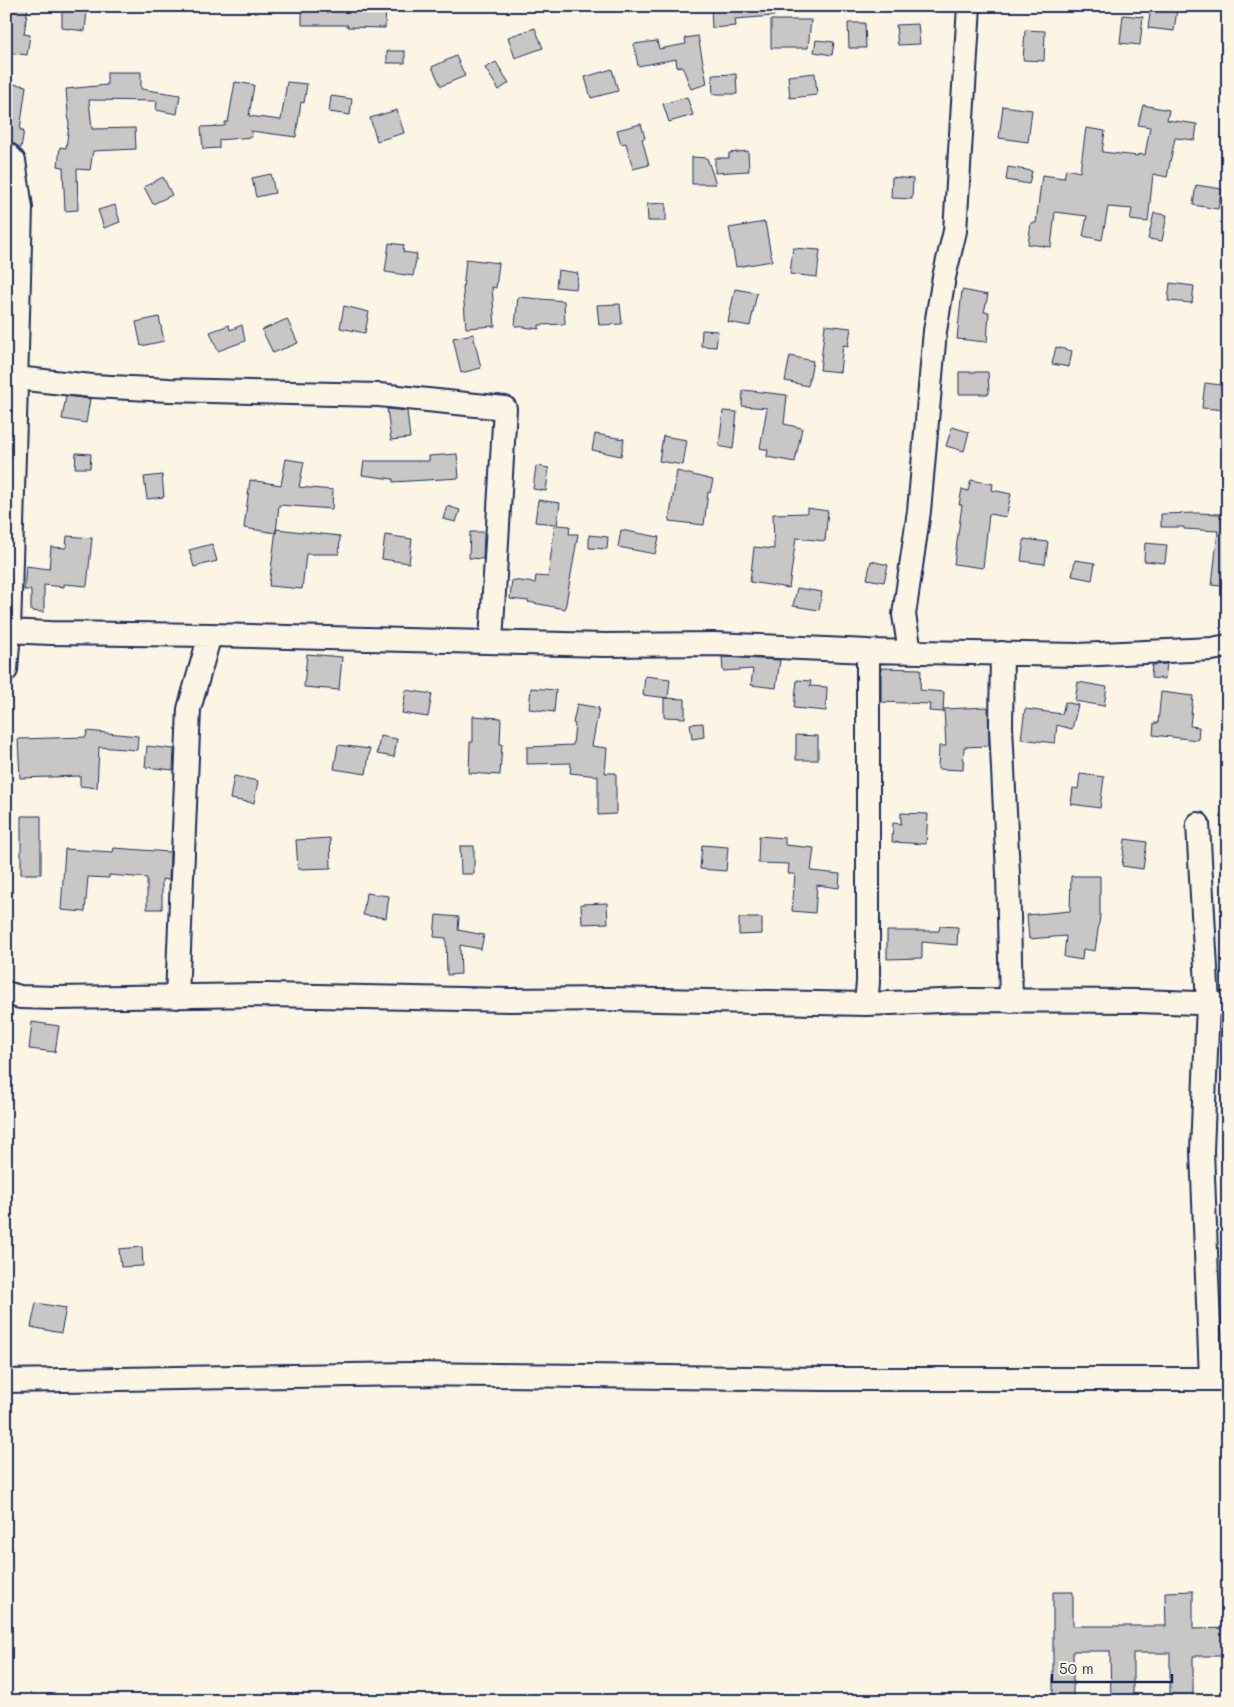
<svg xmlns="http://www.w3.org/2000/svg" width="1234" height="1707" viewBox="0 0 1234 1707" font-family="Mali,sans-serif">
<rect width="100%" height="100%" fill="#fcf5e5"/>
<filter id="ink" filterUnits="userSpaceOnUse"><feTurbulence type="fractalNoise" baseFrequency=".02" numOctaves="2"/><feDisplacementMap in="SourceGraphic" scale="10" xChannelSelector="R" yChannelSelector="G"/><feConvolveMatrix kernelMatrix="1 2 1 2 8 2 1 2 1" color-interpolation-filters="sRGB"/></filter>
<g filter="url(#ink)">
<path fill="#c8c7c6" stroke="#1b2f5e" d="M6 6H28L24 34 30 35 27 55 6 52Z
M302 6 386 7 385 28 347 27 348 25H302Z
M711 6H773L774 16 735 19 736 26 712 28Z
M1151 6 1177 9 1174 31 1148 28Z
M62 7 87 10 85 31 62 28Z
M1123 15 1143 17 1140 45 1120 43Z
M771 20H811L808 48H771Z
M848 23H865L866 48H849Z
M918 24 920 44 898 45 896 25Z
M535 28 543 48 515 58 508 37Z
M1025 30 1045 31 1044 61 1023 60Z
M698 36 707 84 691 89 682 66 677 67 676 59 638 66 634 44 657 41 659 49 686 44 685 38Z
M816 40 834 42 832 55 814 52Z
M387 51H405V63H387Z
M456 56 465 76 441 86 432 67Z
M496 62 509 83 499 90 485 68Z
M612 69 618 91 591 98 585 77Z
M107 72H141V89L180 95 177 114 156 110 157 101 89 100 92 129 135 128 136 149 93 151 90 170 77 169 78 210 65 211 63 167 58 166 60 147 66 148 69 125 66 89 107 85Z
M815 73 817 95 790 98 788 76Z
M736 74 737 94H713L712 75Z
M235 82 254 85 249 116 281 120 287 82 307 84 304 103 301 102 296 137 251 131 252 137 219 140V148L203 149 201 127 225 126V122H228Z
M6 83 26 86 20 130H24L21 148 10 141 6 140Z
M331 96 352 99 350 115 329 112Z
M687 97 693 115 669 122 663 104Z
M1143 105 1169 110 1167 120 1197 124 1195 140 1175 138 1167 177 1153 174 1148 222 1130 220 1132 209 1108 207 1102 240 1083 236 1087 216 1055 212 1051 247 1028 244 1031 223H1036L1042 175 1064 178 1066 169 1080 172 1086 128 1105 131 1102 152 1138 156V154L1145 155 1150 127 1138 125Z
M1003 106 1032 110 1028 142 999 138Z
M397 110 404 133 377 141 370 118Z
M641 124 645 138 642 139 649 165 633 169 626 143 621 144 617 130Z
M748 151 749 171 715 173V158H729V153Z
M692 157 707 158 716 184H692Z
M1008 167 1032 171 1029 184 1006 180Z
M271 174 275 193 256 197 252 178Z
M163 177 172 195 153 204 144 187Z
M892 177 913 179 912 199 891 198Z
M1196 185 1222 189 1218 209 1193 205Z
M666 203V221H648L647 204Z
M115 205 120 222 104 228 98 210Z
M1154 213 1167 215 1162 241 1148 239Z
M765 222 772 261 736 267 729 228Z
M389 243 404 245 403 252 417 254 413 276 385 272Z
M793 248 820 250 817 277 790 274Z
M466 259 499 263 496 288 492 287 495 326 466 328 463 290Z
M558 270 578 273 576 289 556 287Z
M1170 283 1194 286 1192 303 1168 301Z
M735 289 757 293 750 326 728 322Z
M962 290 988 295 984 312H989L987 342 957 339Z
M518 297 564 301 565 324 539 325V329L515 326Z
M620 304 622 324 599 325 597 305Z
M344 306 369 312 365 333 340 328Z
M159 317 164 341 141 346 136 322Z
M287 319 298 343 273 353 262 330Z
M229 325 230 330 242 325 245 341 218 351 210 332Z
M825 325 851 328 848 346 843 345 840 372 820 370Z
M702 330 718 331 716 347 701 346Z
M473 334 481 368 461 373 453 338Z
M1056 347 1072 351 1069 367 1052 364Z
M790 356 813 361 808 386 785 381Z
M959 372H988L989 394H959Z
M1205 383 1228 386 1226 410 1202 408Z
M743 390 787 395 784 424 802 428 795 462 767 457 768 450 760 448 767 408 742 406Z
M66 396 90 399 86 423 62 419Z
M387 409 407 411 410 438 391 440Z
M723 411 737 412 733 449 719 446Z
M952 427 969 432 964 451 946 446Z
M595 434 624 439 621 456 592 450Z
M663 436 687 440 683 465 659 461Z
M76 453 91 454 90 468H75Z
M457 454 459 478 393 482V479L362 475 364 461H429V456Z
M286 459 304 462 299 487 333 490 332 509 279 505 276 533 244 528 250 480 281 485Z
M536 466 549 468 546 491 533 489Z
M677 471 713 480 710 493 708 492 704 525 669 521Z
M162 475 164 497 147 499 144 477Z
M971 480 993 484 992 490 1011 494 1006 517 989 514 983 568 954 564 962 505H959L962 489 968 491Z
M538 500 560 503 557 525 570 526 569 534H578L565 609 528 602 529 601 510 599 512 580 535 583 536 576 548 577 555 524 535 522Z
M447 506 460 510 456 522 443 519Z
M807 508 828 511 825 541 796 538 789 588 750 582 754 547 774 549 773 514 807 513Z
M1197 513 1220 514V518H1228V587L1212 585 1218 531 1184 529V527H1161V514Z
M276 529 340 536 339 554H306L302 589 269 586Z
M621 530 659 537 655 554 618 547Z
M470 532H484L483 559 469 558Z
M385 535 412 539 409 563 382 559Z
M589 535 608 537 607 549 589 548Z
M67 536 92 538 87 586 64 584V587L44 585V612L31 611V590H24L26 566 49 569 51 547 66 548Z
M1024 539 1048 542 1045 564 1021 561Z
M1145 543 1167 545 1165 563 1144 561Z
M212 544 217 561 194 567 189 550Z
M1075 560 1095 563 1092 580 1072 576Z
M871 561 888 565 884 582 867 579Z
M797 588 822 592 819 610 793 606Z
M307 654 342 657 339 690 304 687Z
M722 657 780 660 776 688 751 685 753 669 723 671Z
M1167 664 1165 679 1151 678 1152 665Z
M881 668 921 669 920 690 944 692 943 712 929 711 930 704 881 702Z
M645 676 670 679 668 698 643 695Z
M797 680 811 681 810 686 827 687 826 711 794 708Z
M1078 682 1107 687 1104 706 1075 701Z
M531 688 556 690 554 712 529 709Z
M406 690 432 694 428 717 402 713Z
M1161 692 1193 696 1190 726 1199 727 1198 740 1153 735 1154 723H1158Z
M664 698 685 699V718L664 717Z
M1065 702 1078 705 1072 729 1057 725 1055 743 1021 739 1025 709 1062 714Z
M577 704 599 708 592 746 607 748 605 773H616V814L598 815V776L570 773 571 763 527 764V747L573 745 575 724 573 723Z
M988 707 989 746 964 747 963 770 938 769 939 746H946L944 709Z
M473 716 501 718 500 744H502L500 775 469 773 470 742H473Z
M703 723 704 737 692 739 690 724Z
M87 731 138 736 137 750 99 747 97 788 80 786V776L20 778 18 739 86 737Z
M796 735 818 736V760H796Z
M380 736 397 739 394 757 377 754Z
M338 745 370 749 366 774 334 769Z
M147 746 174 749 173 770 145 767Z
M1080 774 1104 777 1100 808 1071 804 1073 788 1078 789Z
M234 776 258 781 254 803 230 799Z
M901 813 928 814 926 844 892 842 893 823 901 824Z
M21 816H41V874H21Z
M759 836 785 838V845L814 848 811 871 840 874 839 888 817 885 815 913 792 911 795 874H788L789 864 758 863Z
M330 838 331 868 298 869 296 840Z
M1125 839 1147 842 1143 869 1122 866Z
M702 845 728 847 726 871 700 869Z
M460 846H474V874H461Z
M114 848 170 852 169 880 162 879V909H147V878L109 875V878L88 877 85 912 61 910 65 849 113 852Z
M1071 876H1100V916L1095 951 1083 949 1082 960 1064 957 1066 936 1029 939 1027 915 1070 911Z
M366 893 389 896 386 918 363 915Z
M607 903 608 923 582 924 581 904Z
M436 915 459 917 458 930 484 935 481 949 460 945 461 974 447 975 446 938 434 937Z
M739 918H762V934L739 935Z
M940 926 958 927 957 945 922 942V958L887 959V931H939Z
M32 1022 59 1026 55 1052 29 1049Z
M142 1247 143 1266 121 1267 119 1249Z
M36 1303 66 1308 61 1333 31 1327Z
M1193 1591V1629L1228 1628V1656H1193V1700H1170V1653H1133V1701H1111L1110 1651H1073V1701H1053V1592H1073V1626H1166L1165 1592Z"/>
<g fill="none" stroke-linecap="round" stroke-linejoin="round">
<g stroke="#1b2f5e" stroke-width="26">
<path id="minor" d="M6 153 14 161 21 208 9 631 6 670
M6 377 92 386 169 390 379 395 505 408 491 642
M6 631 50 633 210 635 605 645 715 644 868 651 1078 655 1212 649 1228 646
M909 651 908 639 904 615 919 511 935 331 944 277 955 231 969 6
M1002 653 1001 727 1008 874 1011 1001
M1198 824 1208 1004 1202 1151 1211 1378
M6 993 20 997 56 998 268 995 510 1000 609 999 866 1004 965 1000 1138 1001 1228 1004
M177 997 189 709 210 635
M866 1004 868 982V651
M6 1381 410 1374 827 1379H1228"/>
</g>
<use href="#minor" stroke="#fcf5e5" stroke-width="22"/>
</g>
</g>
<rect width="1234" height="1707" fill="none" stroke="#fcf5e5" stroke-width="25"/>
<rect x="12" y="12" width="1209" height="1682" fill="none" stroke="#1b2f5e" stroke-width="2" filter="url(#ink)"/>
<path d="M1052 1674v8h120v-8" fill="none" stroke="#1b2f5e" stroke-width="2.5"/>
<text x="1059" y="1674" font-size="15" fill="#1b2f5e" stroke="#fcf5e5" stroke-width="4" paint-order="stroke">50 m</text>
</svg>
